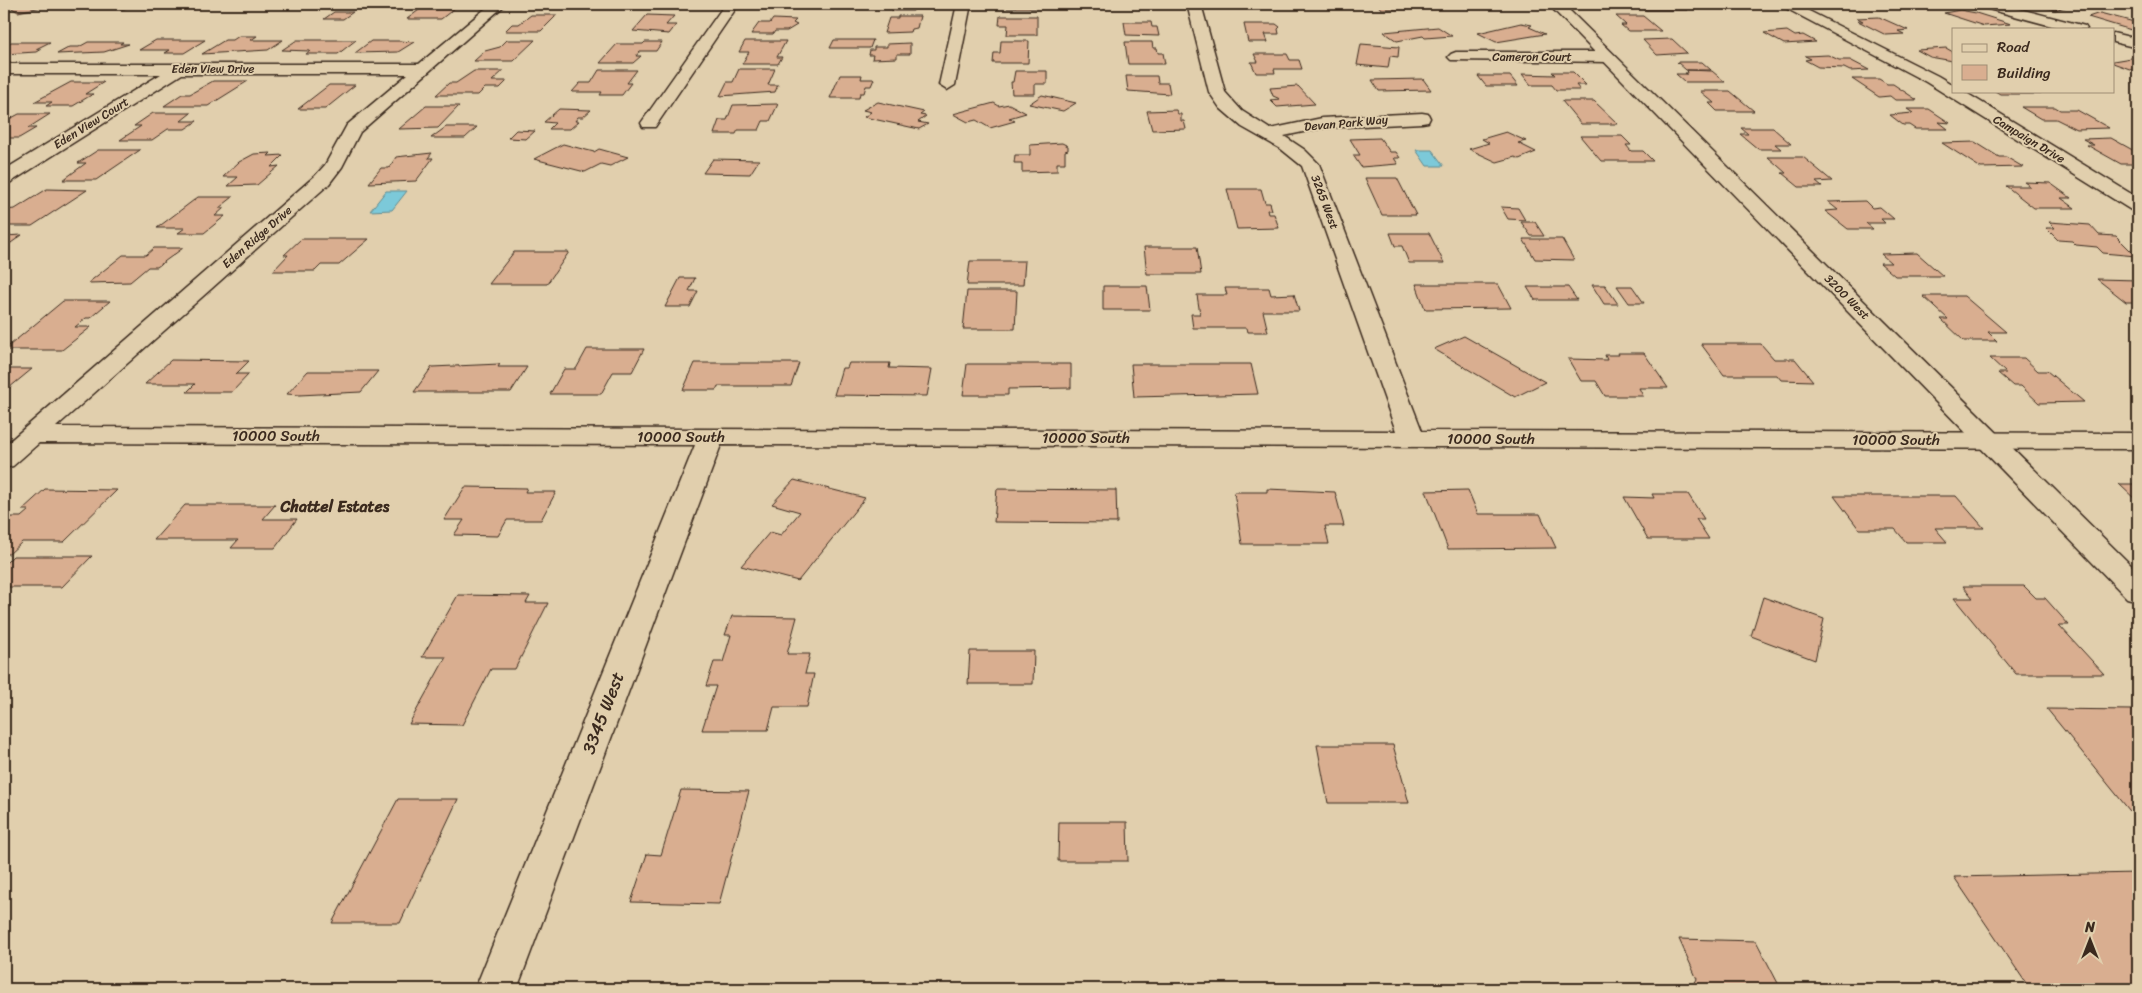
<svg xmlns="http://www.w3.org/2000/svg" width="2142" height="993" viewBox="0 0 2142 993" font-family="Sriracha,sans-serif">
<rect width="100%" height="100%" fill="#e1cfad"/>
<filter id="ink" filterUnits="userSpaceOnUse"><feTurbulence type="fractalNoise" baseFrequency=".02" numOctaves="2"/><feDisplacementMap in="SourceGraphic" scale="10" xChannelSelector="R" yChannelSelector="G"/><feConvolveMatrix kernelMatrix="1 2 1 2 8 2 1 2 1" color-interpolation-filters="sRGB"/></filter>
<g filter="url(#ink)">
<path fill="#7bc9d9" stroke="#61898e" d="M1416 150H1432L1444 166H1427Z
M386 191H407L392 210 370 211Z"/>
<path fill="#d9ae90" stroke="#3b2a1e" d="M6 4H55L18 12Z
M80 4H134L124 9H70Z
M148 4H204L145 5Z
M215 4H270L213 5Z
M351 4H406L403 6 378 5 373 9H358L363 5H349Z
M427 4H452L447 8H455L441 19H407Z
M537 4H572L567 8H532Z
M779 4H805L803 6H777Z
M1008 4H1045V8H1007Z
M1377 4H1432L1435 9H1381Z
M1598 4H1629L1631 5 1601 7Z
M1638 4H1679L1687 10H1646Z
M1717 4H1747L1755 8 1723 7Z
M2031 4H2058L2068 6 2055 10Z
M894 5H915L913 11H892Z
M1960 10 1976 13 2011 24 1984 26 1944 13Z
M334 12H353L343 19H324Z
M2100 13 2138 23V32L2088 17Z
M531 15H557L541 31H505L512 24H519Z
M647 15 674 16 666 25H676L669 34 633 31Z
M898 16H920L917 28 911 29 910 32 884 33 889 18H898Z
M1000 16H1037V35H1007L1008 25H999Z
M1616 16H1643L1661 31H1628L1621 25H1626Z
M1879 17 1908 30 1898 31 1904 34 1886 35 1858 21H1863L1857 18Z
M773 19 796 20 793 23 797 25 787 31H775L773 34H751L759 23H770Z
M1124 22H1151L1152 27H1157L1159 36 1126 35Z
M1521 23 1532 25 1529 27 1545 34 1496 42 1478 33Z
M1244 24H1276L1280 27 1278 29 1279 34H1265L1268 42H1248Z
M1438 27 1452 36 1425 38 1423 36 1397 41 1384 32Z
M1787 31 1795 36 1803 35 1816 42 1784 44 1764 33Z
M239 36H257L251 40H283L268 50 202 54 225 40H233Z
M1672 39 1687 53 1657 55 1643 40Z
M156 40H205L184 53H165L170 50H139Z
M297 40H356L338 54H306L310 51 282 50Z
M507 40H535L513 61H474L485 51 500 47Z
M834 40H873L870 48H830Z
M371 41H399L414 42 398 52 355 53Z
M745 41H786L777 57H782L778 64H742L749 52H739Z
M1001 41H1029L1028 63H993L994 53H1000Z
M11 42H50L36 49H41L36 52 4 54V46Z
M88 42H123L120 44H129L104 52 57 54 70 47H79Z
M645 42H662L656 51H640L636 56H641L633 63H600L617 44H643Z
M1125 42H1152L1153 48H1157L1158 53H1163L1165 64H1128Z
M910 43V54H897V58L872 59 873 55H869L870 50H874V47H887V44Z
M1361 44 1399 47 1398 57 1390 56 1388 68 1357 65Z
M1946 48 1953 52V61L1930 57 1917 50Z
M1254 54H1287L1290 60H1299L1302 69H1274L1275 73H1256L1251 62H1258Z
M1828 55 1839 60H1850L1869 70 1850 71 1844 68 1818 67 1805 60 1811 59 1805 56Z
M2131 58 2138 60V72L2113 63V61Z
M1677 62H1702L1711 70H1686Z
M739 69H775L768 85H778L775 92 720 96 727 82H733Z
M599 70H637L627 83H631L622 95H600L602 92H572L580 83H591Z
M1687 70 1712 71 1725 82H1685L1676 74H1687L1685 73H1688Z
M474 71H503L492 81H507L500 88H485L478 95H436L449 83H456Z
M1015 71H1047V84H1035V94H1012L1011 82H1013Z
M1552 72H1573L1586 85H1576L1580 90H1556L1552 85H1531L1522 74 1555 75Z
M840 75H862L861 79H874L871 86H866L864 93H860L859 98H830Z
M1126 76H1157L1158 83H1168L1170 94 1128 91Z
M1478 76H1510L1518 86H1486Z
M1423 79 1431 90 1379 91 1372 80Z
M1852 79H1879L1887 84H1893L1917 100H1895L1890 96 1879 97Z
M213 81H248L208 106H164L182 94H190Z
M71 82H104L85 94H93L73 106H46L52 102H34Z
M329 85H355L325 109H298Z
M1298 86 1315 104 1277 107 1270 100 1280 99 1273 96 1270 88Z
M1700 91H1730L1754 111H1717L1709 103H1714Z
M1995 91H2036L2041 94H2000Z
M1042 95 1076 103 1063 111 1029 104Z
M1562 101H1594L1618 124H1581Z
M878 102 924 112 920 115 926 116 918 122 928 124 919 129 864 117 871 112 863 110Z
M994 103 999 106 1009 104 1026 113 1009 118 1015 121 990 128 976 120 968 122 953 114Z
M778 104 770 121H763L759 130H738L736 134H714L719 120H727L733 105Z
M426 106H459L438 128 399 129Z
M2021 107H2055L2060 110H2077L2109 128 2076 129 2056 119H2041Z
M559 109 591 110 583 117H578L575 121H579L570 129H549L555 123 544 122Z
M1907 109H1929L1950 123 1939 122 1948 129H1915L1909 125H1903L1890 115 1913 113Z
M1176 110 1178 114H1181V121H1184L1186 129 1152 130 1147 111Z
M153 113H191L181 121H197L185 129H168L152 140H120L141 126H134Z
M19 114H50L28 128H36L19 138H4V122Z
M446 127H477L465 138H431Z
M1741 128H1773L1791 144H1775L1781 149H1758L1740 134H1748Z
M516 130 535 131 526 139 508 138Z
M1506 132 1526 141 1518 143 1536 152 1519 159 1515 157 1497 162 1469 149 1489 143 1482 139Z
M1580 136H1622L1631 145H1626L1631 151H1643L1653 161H1601Z
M1380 138 1390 152H1396L1400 158H1394L1398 164 1361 167 1353 155H1360L1350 139Z
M2111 138 2138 153V164H2121L2087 145H2094L2083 139Z
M1975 142 1999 157H2006L2023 167 1981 168 1942 143Z
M1062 143 1068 146V150L1065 151V163H1057V171L1022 172V163H1014L1015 155H1030V145Z
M563 144 594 152 599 149 628 157 610 166 601 164 585 172 534 159Z
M98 150H140L96 180H63L86 163H78Z
M271 153 268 156 283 155 271 167 279 166 257 185 228 186 238 177H223L239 162 254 154Z
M432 153 428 158H433L416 181 369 183 381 168H389L396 157Z
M1768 157H1803L1832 181 1816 182 1822 187H1799L1782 173H1786Z
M713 159 759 160 750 174 703 173Z
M1365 178H1397L1416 215H1382Z
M2024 182 2050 183 2071 198H2061L2075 208H2034L2006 186H2030Z
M47 189 87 190 32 226H4V210L15 209Z
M1227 189H1261L1265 203H1270L1272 210H1267L1268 214H1274L1279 228 1237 229Z
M198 197H233L219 208H224L215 216H225L204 233H178L185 228H157Z
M1865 201 1872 208 1880 207 1894 219H1881L1885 223H1866L1873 229H1848L1825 211 1838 210 1828 202Z
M1501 207 1518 208 1525 220 1508 219Z
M1521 222H1535L1544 236H1531Z
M2049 222 2090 225 2099 235 2116 236 2136 256 2103 253 2097 247 2076 245 2072 241 2058 240 2046 228H2055Z
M1390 233H1429L1444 263H1409L1402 246H1395Z
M22 235 4 248V236Z
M301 239H369L339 265H321L315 271H273L288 255H284Z
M1523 239H1562L1574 260 1535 259Z
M1144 247H1197L1201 274H1147Z
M154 248H183L157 267H148L130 282 88 283 123 255H146Z
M514 252H569L547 284H489Z
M1917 253 1943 276H1895L1880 263H1891L1881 254Z
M970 261H1025L1023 285H967Z
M680 278H695L689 291H698L690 307H665Z
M2097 279 2138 280V306L2132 302H2126Z
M1416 284H1498L1511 308 1425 309Z
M1592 285H1605L1618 304H1604Z
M1103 286H1147L1150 310H1103Z
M1617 286H1632L1644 303H1629Z
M1527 287H1568L1577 300H1535Z
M1225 288H1269L1271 295 1294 294 1299 311H1263L1268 332H1248L1247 328H1193L1191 314H1200L1197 295H1227Z
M967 291H1017L1015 329H963Z
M1923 296H1964L2006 332H1988L1997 341H1964L1941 319H1948Z
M63 301H110L90 318H86L75 327H91L62 350H4Z
M1464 336 1545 382 1515 397 1434 349Z
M1701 344H1761L1774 359H1795L1813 381 1781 380 1777 375H1724Z
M587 349H644L632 372H613L601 394H550L564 369H576Z
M1618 353H1644L1668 388H1639L1643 396H1605L1596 381H1581L1568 359 1607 360 1605 355H1619Z
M1990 358H2024L2038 371H2047L2084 402 2039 403 2021 386H2013L1998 373H2006Z
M171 360 249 361 236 374H249L232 392H187L195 384H145Z
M695 363H799L791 386H718L716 390H683Z
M849 363H890L889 368 932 369 927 396 834 395 842 368H847Z
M500 364 498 367H527L511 392H414L432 367Z
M967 364H1071V388L1008 389V395H963Z
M1131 364H1251L1258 394 1134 397Z
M4 369H32L4 392Z
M308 371H378L361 392 299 395 287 394Z
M794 480 865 498 798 581 741 566 770 532 781 535 800 512 772 504Z
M2119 484H2138V502Z
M465 487 527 488 525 492H556L541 520H507L498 536 454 535 464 520H444Z
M45 489 117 490 64 542H22L9 554H4V525L12 517H21L29 510H22Z
M997 489 1116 490 1117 523 994 522Z
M1267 489 1335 492 1344 526H1325L1329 544H1242L1234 492H1267Z
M1468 490 1478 514H1540L1556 548 1448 549 1426 491Z
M1652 494H1688L1704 519H1696L1709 539H1648L1624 497 1654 498Z
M1834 496H1956L1984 528H1935L1947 542H1906L1895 529H1859Z
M185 505H275L263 519H297L275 548H231L238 540H154Z
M13 556H92L62 587H4V565Z
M1963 586H2024L2036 598H2045L2069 625H2059L2104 674H2016L1954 598H1973Z
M458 595 530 596 526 603H548L515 669H491L462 725 409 724 446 657H422Z
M1763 597 1824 619 1815 660 1751 636Z
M732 616 797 617 787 654H810L805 674H814L807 707H774L768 730H702L716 686H706L714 662H723L731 635H725Z
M970 651H1034L1033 684H968Z
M2047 709 2132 710 2138 717V821Z
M1317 745H1393L1409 803H1328Z
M681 790 749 791 719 904 631 902 647 854 661 855Z
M398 799H458L400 923H332Z
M1059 822H1127L1128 861H1058Z
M2138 873V989H2030L1954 877Z
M1679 939 1756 941 1781 989H1691L1697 979Z
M4 988 81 989H4Z"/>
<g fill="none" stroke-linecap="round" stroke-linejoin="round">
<g stroke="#3b2a1e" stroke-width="3">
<path id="minor" d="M491 4H506L360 132 342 167 329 184 56 427 1396 431 1302 166 1281 149 1242 127 1220 108 1209 92 1187 4H1201L1225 92 1242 111 1270 129 1322 118 1422 113 1428 114 1430 118 1428 122 1422 123 1322 128 1284 136 1305 150 1319 164 1422 431 2138 433V449L721 445 517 989H475L695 445 39 443 13 466 4 468V446L315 176 325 165 347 125 408 74H182L11 182 4 184V170L161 74H4V64H419Z
M725 4H739L655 127H643L641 123Z
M957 4H971L955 85 947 90 939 85Z
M1778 4H1795L1938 76 1953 85V91H1963L2138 198V212L2131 210 1926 82Z
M1979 4H2001L2085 26 2087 29H2063L1981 7Z
M2113 33 2138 39V48L2113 42Z
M1456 52H1608L1616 57 1608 62 1451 60 1448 57 1451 54Z"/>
</g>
<g stroke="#3b2a1e" stroke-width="3">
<path id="tertiary" d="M1548 4H1563L2138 572V601L2127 598Z"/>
</g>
<use href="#minor" fill="#e1cfad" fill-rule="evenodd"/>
<use href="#tertiary" fill="#e1cfad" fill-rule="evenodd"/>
</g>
</g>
<g text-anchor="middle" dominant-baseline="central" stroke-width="4" stroke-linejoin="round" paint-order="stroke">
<g font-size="12" fill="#3b2a1e" stroke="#e1cfad">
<text x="1532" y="57">Cameron Court</text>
<text x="213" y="69">Eden View Drive</text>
<text transform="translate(91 123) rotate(-32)">Eden View Court</text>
<text transform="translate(1346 123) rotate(-5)">Devan Park Way</text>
<text transform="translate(2029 139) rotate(31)">Campaign Drive</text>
<text transform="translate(1325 202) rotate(69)">3265 West</text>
<text transform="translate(257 237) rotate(-41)">Eden Ridge Drive</text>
<text transform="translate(1847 297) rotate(45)">3200 West</text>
</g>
<g font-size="15" fill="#3b2a1e" stroke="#e1cfad">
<text x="276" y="436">10000 South</text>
<text x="681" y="437">10000 South</text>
<text x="1086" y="438">10000 South</text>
<text x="1491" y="439">10000 South</text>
<text x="1896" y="440">10000 South</text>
</g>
<g font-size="16" font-weight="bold" fill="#3b2a1e" stroke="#e1cfad">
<text x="335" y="506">Chattel Estates</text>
</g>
<g font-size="18" fill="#3b2a1e" stroke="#e1cfad">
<text transform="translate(603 713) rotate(-69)">3345 West</text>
</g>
</g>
<rect width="2142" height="993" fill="none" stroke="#e1cfad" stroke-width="20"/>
<rect x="10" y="10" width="2122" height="973" fill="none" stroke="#3b2a1e" stroke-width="2" filter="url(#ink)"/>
<rect x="1952" y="28" width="162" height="65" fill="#e1cfad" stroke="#9f8d74"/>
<rect x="1962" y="44" width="25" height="8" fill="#e1cfad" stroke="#9f8d74"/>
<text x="1997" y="52" font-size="15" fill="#3b2a1e">Road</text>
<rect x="1962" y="65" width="25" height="15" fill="#d9ae90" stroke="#9f8d74"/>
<text x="1997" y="78" font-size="15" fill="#3b2a1e">Building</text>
<g transform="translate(2090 940)" stroke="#e1cfad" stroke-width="4" paint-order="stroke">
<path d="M0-4L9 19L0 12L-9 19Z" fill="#3b2a1e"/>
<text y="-8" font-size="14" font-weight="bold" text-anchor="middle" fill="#3b2a1e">N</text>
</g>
</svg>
